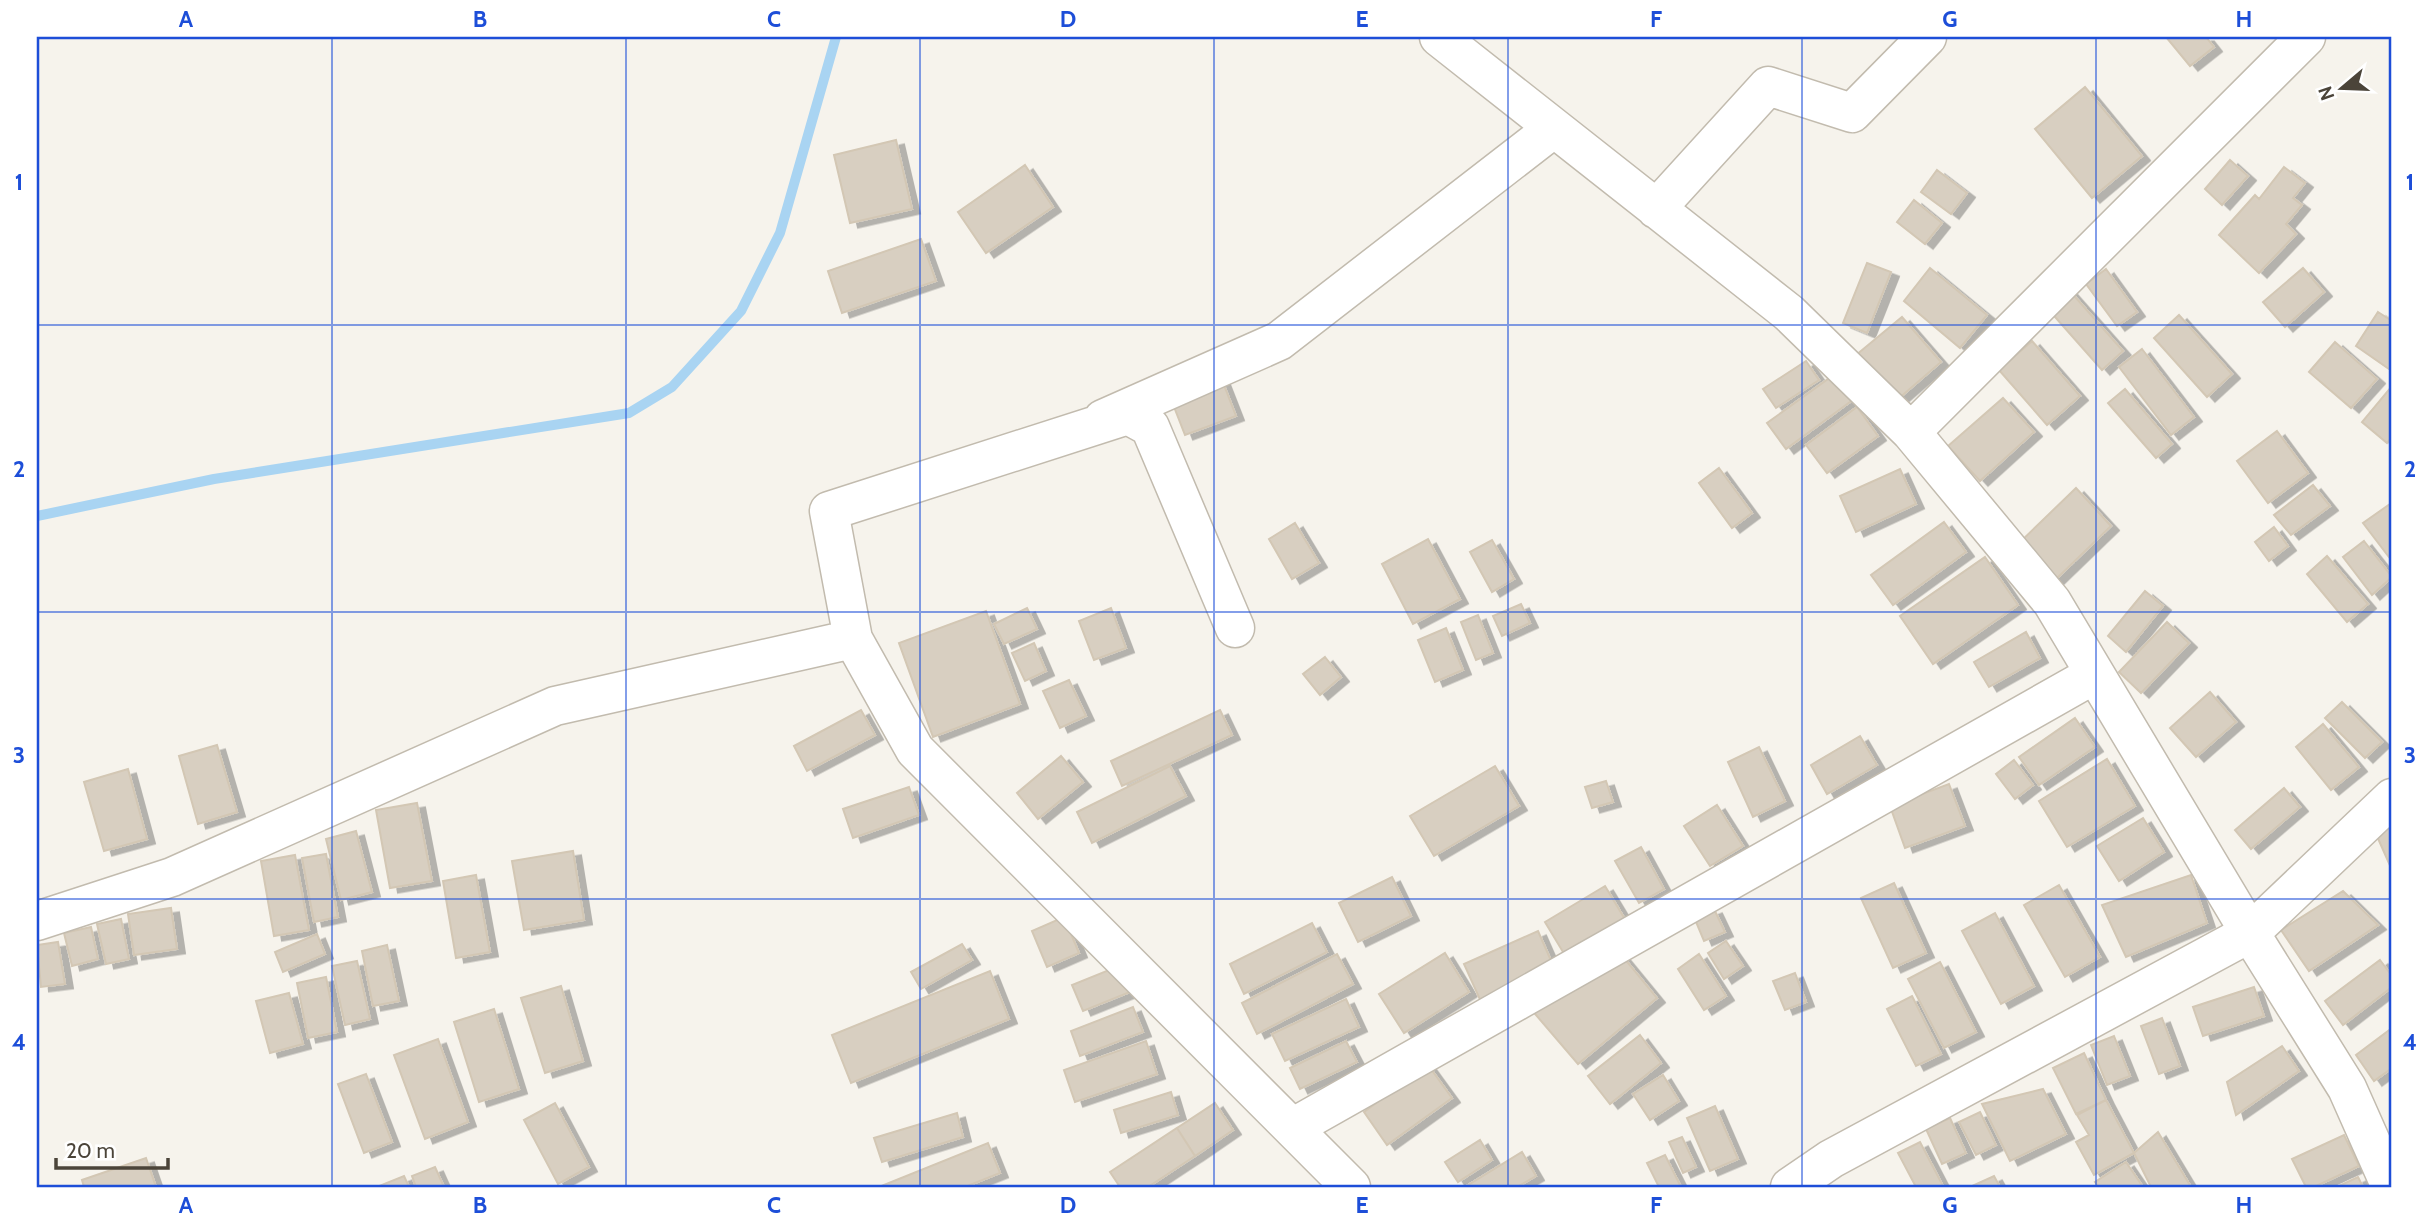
<svg xmlns="http://www.w3.org/2000/svg" width="2429" height="1224" viewBox="0 0 2429 1224" font-family="Cabin,sans-serif">
<defs>
<filter id="shadow"><feDropShadow dx="8" dy="4.5" stdDeviation="0" flood-color="#0004"/></filter>
</defs>
<rect width="100%" height="100%" fill="#f6f3ec"/>
<g fill="none" stroke-linecap="round" stroke-linejoin="round">
<path stroke="#a9d4f2" stroke-width="10" d="M37 516 214 479 629 413 672 387 741 311 780 233 836 37"/>
</g>
<path fill="#d8cfc1" stroke="#d3c7b4" stroke-width="2" filter="url(#shadow)" d="M2166 37H2206L2214 47 2190 66Z
M2085 87 2142 156 2092 198 2035 129Z
M896 140 912 209 850 223 834 155Z
M2230 160 2248 176 2222 205 2205 189Z
M1025 165 1053 207 986 253 958 212Z
M2284 167 2305 183 2293 198 2302 205 2286 224 2296 234 2259 273 2219 235 2255 195 2259 199Z
M1937 170 1967 193 1951 214 1921 192Z
M1914 200 1942 223 1925 244 1897 222Z
M921 239 936 281 842 313 828 271Z
M1867 263 1891 272 1867 333 1843 323Z
M1930 268 1987 315 1960 348 1904 301Z
M2303 268 2324 292 2285 327 2263 302Z
M2106 269 2137 312 2117 326 2086 284Z
M2069 290 2123 351 2102 370 2048 309Z
M2378 312 2392 321V371L2356 346Z
M2179 315 2232 374 2207 397 2154 338Z
M1902 317 1941 362 1890 406 1850 360Z
M2032 341 2080 396 2047 425 1999 370Z
M2335 342 2377 379 2351 408 2309 372Z
M2142 349 2194 417 2171 435 2119 367Z
M1806 361 1819 380 1776 408 1763 389Z
M1835 374 1854 399 1786 449 1767 423Z
M1222 380 1236 416 1185 435 1171 399Z
M2392 386V437L2387 443 2362 422Z
M2125 389 2172 444 2156 458 2108 403Z
M2003 398 2034 432 1980 481 1948 446Z
M1857 407 1878 436 1827 473 1806 445Z
M2277 431 2308 473 2268 503 2237 461Z
M1719 468 1752 513 1732 528 1699 483Z
M1900 469 1916 504 1856 532 1840 496Z
M2313 485 2330 506 2291 535 2274 515Z
M2076 488 2111 526 2052 583 2017 545Z
M2390 504 2392 508V561L2363 523Z
M1944 522 1966 552 1893 605 1871 575Z
M1295 523 1319 563 1292 579 1269 539Z
M2274 527 2288 546 2269 561 2255 542Z
M1428 539 1460 599 1413 624 1382 564Z
M1492 540 1514 579 1492 592 1470 552Z
M2364 541 2392 577 2372 595 2343 557Z
M2327 556 2368 604 2347 622 2307 574Z
M1985 557 2018 605 1933 664 1900 616Z
M2145 591 2163 606 2126 652 2108 636Z
M1521 604 1530 623 1502 636 1493 616Z
M1027 608 1037 629 1004 644 994 624Z
M1111 608 1126 648 1094 660 1079 621Z
M986 611 1020 704 933 737 899 643Z
M1478 615 1493 653 1476 660 1461 622Z
M2167 622 2189 643 2141 693 2119 672Z
M1446 628 1463 670 1435 682 1418 640Z
M2026 632 2040 658 1989 687 1974 662Z
M1034 643 1046 671 1025 681 1012 653Z
M1325 657 1341 677 1320 695 1303 674Z
M1069 680 1086 716 1060 728 1043 691Z
M2210 692 2236 722 2196 757 2170 728Z
M2342 702 2382 742 2365 758 2325 718Z
M861 710 875 735 807 771 794 746Z
M1220 710 1232 735 1122 786 1111 761Z
M2075 718 2095 747 2039 785 2019 757Z
M2323 724 2359 767 2331 790 2296 747Z
M1860 736 1877 765 1827 794 1811 765Z
M217 745 237 812 198 824 179 756Z
M1759 747 1785 801 1753 817 1728 762Z
M1061 756 1083 782 1038 819 1017 793Z
M2107 759 2135 806 2067 847 2039 801Z
M2014 760 2033 785 2015 799 1996 774Z
M1170 766 1186 796 1092 843 1077 812Z
M1495 766 1519 806 1434 856 1410 816Z
M128 769 147 839 104 851 84 782Z
M1606 781 1613 802 1592 808 1585 787Z
M1949 784 1965 826 1905 848 1890 806Z
M909 787 919 815 853 838 843 809Z
M2284 788 2300 807 2251 849 2235 830Z
M417 803 432 881 390 888 376 810Z
M1717 805 1743 846 1710 866 1684 826Z
M2143 818 2164 852 2119 881 2097 846Z
M2392 827V870L2376 834Z
M356 831 372 892 341 900 326 839Z
M1641 847 1664 889 1639 903 1615 861Z
M573 851 584 920 524 930 512 861Z
M326 854 338 917 314 922 302 858Z
M295 855 309 930 274 936 261 861Z
M476 875 490 952 456 958 443 881Z
M2191 875 2207 923 2126 957 2102 905Z
M1392 877 1411 916 1358 942 1339 903Z
M1894 883 1926 953 1893 968 1861 898Z
M2059 885 2100 957 2065 977 2024 905Z
M1605 886 1626 921 1566 957 1545 922Z
M2343 891 2378 925 2309 971 2281 930Z
M171 908 177 949 134 955 128 914Z
M1714 909 1725 932 1704 941 1694 917Z
M1995 913 2034 986 2001 1004 1962 931Z
M1064 917 1079 953 1047 967 1032 931Z
M121 919 129 959 106 964 97 924Z
M1312 923 1327 952 1244 994 1230 964Z
M91 927 98 959 72 966 64 933Z
M1538 931 1556 972 1482 1004 1464 964Z
M317 934 325 954 283 972 275 952Z
M1610 941 1657 998 1578 1064 1530 1008Z
M1726 941 1743 966 1724 979 1708 953Z
M58 942 65 984 41 987 37 945Z
M962 944 972 960 921 989 911 972Z
M387 945 399 1001 373 1006 362 951Z
M1445 953 1469 992 1404 1033 1379 994Z
M1337 954 1353 984 1257 1034 1242 1003Z
M1699 954 1726 996 1704 1010 1678 969Z
M2380 960 2392 976V987L2343 1025 2325 1001Z
M357 961 370 1019 345 1025 332 966Z
M1940 962 1976 1032 1944 1048 1908 979Z
M1119 966 1130 992 1083 1011 1072 985Z
M990 971 1009 1019 851 1083 832 1035Z
M1795 973 1806 1002 1785 1010 1773 981Z
M326 977 337 1032 308 1038 297 983Z
M561 986 583 1061 545 1073 521 998Z
M2254 987 2264 1016 2203 1036 2193 1007Z
M289 993 303 1044 270 1053 256 1001Z
M1912 996 1941 1054 1916 1066 1887 1009Z
M1346 999 1359 1027 1285 1061 1272 1034Z
M1133 1007 1143 1032 1080 1056 1071 1031Z
M494 1009 519 1089 479 1102 454 1022Z
M2162 1018 2180 1066 2159 1074 2141 1026Z
M2392 1028V1068L2374 1081 2356 1055Z
M1640 1035 1661 1063 1610 1104 1588 1076Z
M2114 1036 2130 1076 2107 1085 2091 1045Z
M438 1039 468 1122 425 1139 394 1055Z
M1146 1041 1157 1074 1075 1102 1064 1070Z
M1346 1041 1357 1062 1300 1089 1290 1068Z
M2282 1046 2299 1071 2236 1115 2227 1082Z
M2084 1053 2106 1100 2076 1114 2053 1068Z
M1428 1065 1452 1098 1387 1145 1364 1112Z
M366 1074 392 1142 364 1153 338 1084Z
M1663 1075 1679 1101 1650 1120 1633 1094Z
M2043 1089 2066 1134 2010 1161 1982 1104Z
M1171 1092 1178 1115 1121 1133 1114 1110Z
M2106 1100 2134 1153 2094 1175 2076 1142 2089 1135 2077 1115Z
M555 1103 589 1167 558 1184 524 1120Z
M1215 1103 1233 1130 1195 1156 1177 1128Z
M1715 1106 1738 1159 1710 1171 1687 1118Z
M1980 1112 1996 1145 1976 1155 1959 1122Z
M957 1113 963 1137 882 1162 874 1138Z
M1950 1118 1966 1153 1942 1164 1926 1129Z
M1177 1128 1195 1156 1148 1187H1120L1110 1172Z
M2158 1132 2191 1187H2151L2134 1153Z
M2344 1135 2359 1166 2314 1187H2306L2292 1159Z
M1682 1137 1696 1167 1683 1173 1669 1142Z
M1480 1140 1492 1160 1458 1182 1445 1162Z
M1920 1142 1943 1186 1939 1187H1916L1898 1153Z
M988 1143 1000 1173 965 1187H879Z
M1522 1152 1536 1176 1517 1187H1465Z
M1665 1155 1681 1187H1659L1647 1163Z
M146 1158 156 1187H84L82 1180Z
M2126 1162 2143 1187H2099L2095 1182Z
M435 1167 444 1187H416L412 1176Z
M404 1176 409 1187H380L379 1186Z
M1994 1176 2000 1187H1970Z
M2358 1177 2363 1187H2337Z"/>
<g fill="none" stroke-linecap="round" stroke-linejoin="round">
<g stroke="#c2bbae" stroke-width="41">
<path id="minor" d="M1439 37 1789 313 1911 432
M2306 37 1911 432 2052 602 2250 933 2347 1088 2391 1187
M1656 209 1768 86 1852 113 1927 37
M1103 419 1279 341 1554 128
M1235 628 1150 427 1128 415 829 511 853 639 915 750 1351 1187
M37 921 172 877 555 706 853 639
M1292 1128 2095 674
M1790 1187 1831 1159 2250 933 2392 798"/>
</g>
<use href="#minor" stroke="#fff" stroke-width="38"/>
</g>
<path fill="none" stroke="#1d4ed8" stroke-width="2" stroke-opacity="0.55" d="M332 37V1187M626 37V1187M920 37V1187M1214 37V1187M1508 37V1187M1802 37V1187M2096 37V1187M37 325H2392M37 612H2392M37 899H2392"/>
<rect width="2429" height="1224" fill="none" stroke="#ffffff" stroke-width="77"/>
<g transform="translate(2342 88) rotate(251)" stroke="#ffffff" stroke-width="5" paint-order="stroke">
<path d="M0-5L12 26L0 18L-12 26Z" fill="#4b4439"/>
<text y="-10" font-size="19" font-weight="bold" text-anchor="middle" fill="#4b4439">N</text>
</g>
<path d="M56 1158v10h112v-10" fill="none" stroke="#4b4439" stroke-width="3.5"/>
<text x="66" y="1158" font-size="21" fill="#4b4439" stroke="#ffffff" stroke-width="5" paint-order="stroke">20 m</text>
<rect x="38" y="38" width="2352" height="1148" fill="none" stroke="#1d4ed8" stroke-width="2.5"/>
<g font-size="23" text-anchor="middle" font-weight="bold" fill="#1d4ed8">
<text x="186" y="27">A</text>
<text x="480" y="27">B</text>
<text x="774" y="27">C</text>
<text x="1068" y="27">D</text>
<text x="1362" y="27">E</text>
<text x="1656" y="27">F</text>
<text x="1950" y="27">G</text>
<text x="2244" y="27">H</text>
<text x="19" y="190">1</text>
<text x="2410" y="190">1</text>
<text x="19" y="477">2</text>
<text x="2410" y="477">2</text>
<text x="19" y="763">3</text>
<text x="2410" y="763">3</text>
<text x="19" y="1050">4</text>
<text x="2410" y="1050">4</text>
<text x="186" y="1213">A</text>
<text x="480" y="1213">B</text>
<text x="774" y="1213">C</text>
<text x="1068" y="1213">D</text>
<text x="1362" y="1213">E</text>
<text x="1656" y="1213">F</text>
<text x="1950" y="1213">G</text>
<text x="2244" y="1213">H</text>
</g>
</svg>
